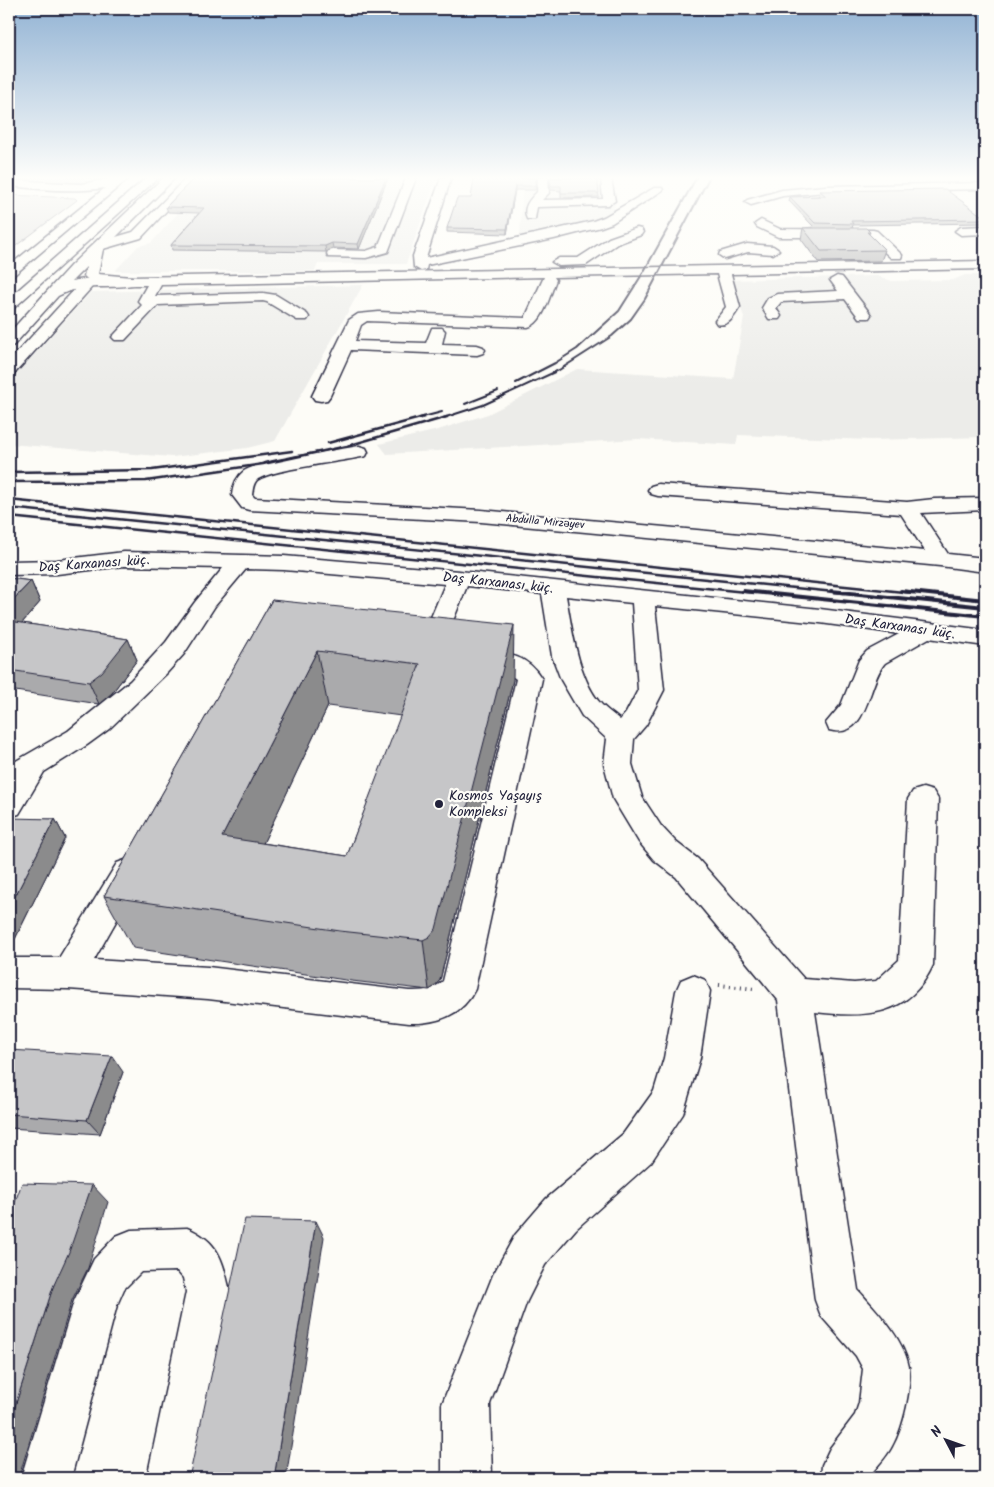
<svg xmlns="http://www.w3.org/2000/svg" width="994" height="1487" viewBox="0 0 994 1487" font-family="Kalam,sans-serif">
<rect width="100%" height="100%" fill="#fdfcf7"/>
<filter id="ink" filterUnits="userSpaceOnUse"><feTurbulence type="fractalNoise" baseFrequency=".02" numOctaves="2"/><feDisplacementMap in="SourceGraphic" scale="10" xChannelSelector="R" yChannelSelector="G"/><feConvolveMatrix kernelMatrix="1 2 1 2 8 2 1 2 1" color-interpolation-filters="sRGB"/></filter>
<g filter="url(#ink)">
<path fill="#ecece9" d="M217 178H436L406 264H318L315 271H115L138 246 151 243 178 213H185Z
M523 178H610L615 205 612 215 599 221 588 220 550 235H520Z
M965 275H985V437L871 440 738 435 736 445 638 439 387 454 379 444 438 430 488 414 577 369 733 379 744 317 730 280 877 276 892 281 953 280Z
M363 285 275 441 247 448 172 457 9 444V379L33 356 91 292Z"/>
<path fill="#dddcdb" stroke="#807f8b" d="M17 178H115L85 184 14 180Z
M9 195 75 198 77 200 9 251Z"/>
<g fill="none" stroke-linecap="round" stroke-linejoin="round">
<g stroke="#22223b" stroke-width="3">
<path id="minor" d="M186 178H197L141 238 103 249 98 274 131 277 985 261V269L731 274 740 307C734 316 729 327 717 324L715 321 726 307 717 274 554 277 556 280C550 294 544 323 528 327L367 321 361 325 355 341 426 343 432 328H442L445 331 442 344 477 345 483 347 485 350 483 353 477 355 351 350 330 396 327 400 321 401 315 400 312 396 349 320 358 314 379 312 525 318 544 277 161 285 155 296 263 293 276 295 307 314 309 317 307 320H297L267 302 263 301 158 305 125 340H115L112 337 115 334 142 305 138 301 147 285C133 285 94 287 84 276L91 248 95 243 133 232Z
M406 178H416L388 252 366 258 328 257 327 254 328 251 333 250 366 251 378 247Z
M441 178H451L426 258 593 221 604 217 654 188H662L663 190 612 223 601 227 554 239 427 265 426 270 421 271 414 267 413 256Z
M538 178H548L549 193 542 200 603 199 601 178H611L615 201 608 205 537 207 535 219H527C522 208 529 200 537 192Z
M985 183V189L825 192 783 196 751 205 745 202 747 200 782 190 825 186Z
M761 220 780 229 873 230 877 231 902 255 901 258H891L868 237H778L757 227 755 224Z
M985 226V234L961 235 955 231 961 227Z
M637 228 641 229 643 232 641 235 617 244 586 265 559 266 552 262 559 258H578L609 238Z
M747 244 773 246 779 250 773 254 748 252 725 259 719 255 720 252Z
M837 276 842 277 869 312 871 315 869 318H859L845 299 781 302 776 308 781 316 779 319H769L762 308 768 298 777 294 838 291 830 280Z
M77 280 90 284 92 287 15 373 9 375V361L76 288 70 284Z
M359 446 366 448 368 452 366 456C346 461 268 470 257 480 253 484 253 489 252 495L255 498 481 510 925 551 901 514 658 496 651 494 648 490 651 486 658 484 907 502 934 499 985 498V510L921 513 948 554 985 558V572L940 566 481 522 249 510 242 508 232 495C233 486 236 477 244 471 258 461 337 450 359 446Z
M124 552 284 556 459 571 820 609 985 630V646L929 638 885 663C867 683 869 741 829 730L826 723 841 705 859 660 867 651 899 634 820 623 655 606 664 690 646 725 634 739 632 764 642 797 661 826 676 842 698 859 804 979 854 983 876 981 899 960 908 799 913 791 923 788 933 791 938 799 933 965C909 1017 865 1018 815 1012L858 1290C876 1310 904 1339 909 1367 912 1386 902 1429 892 1446 887 1456 878 1465 871 1474V1478H821L822 1465 830 1448 855 1415 859 1403 863 1369 856 1356 821 1316 815 1300 778 1000 676 877 654 860 639 842 613 799 604 764 607 739 582 716 561 680 552 656 542 594 467 586 440 653 437 659 428 661 419 659 416 653 445 584 284 570 246 569 215 606 184 654 166 674 109 729 87 745 44 772 19 814 9 817V765L68 731 130 681 166 642 195 602 223 568 124 566 57 574 9 575V561L57 560ZM566 596 632 603 638 690 626 713 620 720C614 715 607 710 602 705 578 680 572 629 566 596Z
M475 652C504 654 525 651 542 679L475 989C463 1015 437 1024 409 1023L208 999 68 989 9 988V958H59L117 863 128 859 139 863 144 872 94 960 208 967 409 991C423 991 432 991 443 981L516 679 505 671 466 666 462 660 466 654Z
M693 975 705 980 710 991 700 1058 683 1114 651 1162 576 1229 545 1265 527 1301 490 1404 492 1478H442V1404L493 1275 515 1235 546 1199 623 1134 654 1091 664 1058 676 991 681 980Z
M187 1228C219 1241 223 1261 230 1292L197 1478H147L186 1292 183 1278 177 1271 141 1272 124 1289 117 1305 71 1478H21L74 1301 94 1259 116 1236 131 1230Z"/>
</g>
<g stroke="#22223b" stroke-width="3">
<path id="major" d="M114 178H129L14 275 9 276V266L105 188C73 193 41 189 9 186V180L81 184Z
M163 178H175L72 281 91 278 131 277 136 278 138 281 136 284C108 291 86 281 58 296L14 345 9 347V333L71 265Z"/>
</g>
<g stroke="#22223b" stroke-width="3">
<path id="highway" d="M146 178H158L14 308 9 309V298Z"/>
</g>
<path stroke="#22223b" stroke-width="4" stroke-dasharray="1 4.5" stroke-linecap="butt" d="M719 985 755 989"/>
<use href="#minor" fill="#fdfcf7" fill-rule="evenodd"/>
<use href="#major" fill="#fdfcf7" fill-rule="evenodd"/>
<use href="#highway" fill="#fdfcf7" fill-rule="evenodd"/>
<path stroke="#22223b" stroke-width="2" d="M516 383 555 363 577 349 619 311 643 273 696 178
M465 404 498 391
M419 418 442 412
M443 418 483 405 559 370 612 336 631 319 645 299 709 178"/>
<path stroke="#22223b" stroke-width="2.5" d="M328 443 424 417
M9 472 152 470 292 451
M9 482 146 481 263 464 347 446 447 417
M9 500 913 593
M9 508 844 593
M9 517 755 593"/>
<path stroke="#22223b" stroke-width="4" d="M743 591 985 616
M831 591 985 607
M901 591 985 600"/>
</g>
<path fill="#aaaaac" stroke="#22223b" fill-rule="evenodd" d="M194 178H388L359 249 333 248 326 252 172 250 171 245 199 213 168 212 166 207Z
M536 178 535 190H515L507 234 447 232V228L471 198Z
M549 178H597L599 197 561 198V191L551 190Z
M820 191 985 218V223L853 225 852 228 870 232 869 234 885 250 881 261 818 262 801 239 803 228 814 227 789 201 790 197 820 196 819 195Z
M9 578 31 581 40 602 22 623 128 639 137 660 112 693 99 704 9 690Z
M272 600 513 680 440 980 434 987 429 990 352 981 133 948 104 896ZM328 706 401 716 347 856 263 843Z
M55 819 65 838 15 939H9V820Z
M9 1050 123 1072 100 1134 9 1128Z"/>
<path fill="#8b8b8c" stroke="#22223b" d="M386 178H388L359 249 358 244Z
M515 186V190L507 234V229Z
M332 243 333 248 326 252 325 246Z
M31 581 40 602 9 638V604Z
M514 625 513 680 440 980 434 987 429 990 423 940Z
M128 639 137 660 112 693 99 704 89 682Z
M317 651 328 706 241 890 222 837Z
M55 819 65 838 15 939 9 931V908Z
M112 1056 123 1072 100 1134 87 1120Z
M92 1185 108 1202 88 1268 72 1300 19 1477 20 1478H9V1425L53 1287Z
M316 1221 324 1237 286 1478H274Z"/>
<path fill="#c6c6c8" stroke="#22223b" fill-rule="evenodd" d="M194 178H386L358 244 332 243 325 246 171 245 204 208 166 207Z
M474 178H536L535 186H515L507 229 447 228 457 198H471Z
M550 178H597L599 193H561V186H551Z
M945 189 985 218V219L851 221 853 224 815 223 790 197 826 196 820 191Z
M803 228H866L870 232H867L885 250 821 251Z
M9 578 31 581 9 604Z
M272 600 514 625 436 929 429 937 423 940 340 931 104 896ZM317 651 420 664 347 856 222 837Z
M9 621 128 639 102 672 89 682 9 670Z
M10 818 55 819 9 908V820Z
M9 1050 112 1056 87 1120 9 1114Z
M22 1183 92 1185 69 1252 53 1287 9 1425V1218Z
M245 1219 316 1221 274 1478H189Z"/>
</g>
<linearGradient id="sky" x2="0" y2="1"><stop stop-color="#92b3d4"/><stop offset="0.46" stop-color="#fefefb"/><stop offset="1" stop-color="#fefefb" stop-opacity="0"/></linearGradient>
<rect width="994" height="387" fill="url(#sky)"/>
<circle fill="#22223b" stroke="#fdfcf7" stroke-width="2" cx="439" cy="804" r="5"/>
<g text-anchor="middle" dominant-baseline="central" stroke-width="4.5" stroke-linejoin="round" paint-order="stroke">
<g font-size="11" fill="#22223b" stroke="#fdfcf7">
<text transform="translate(545 522) rotate(5)">Abdulla Mirzəyev</text>
</g>
<g font-size="14" fill="#22223b" stroke="#fdfcf7">
<text transform="translate(94 564) rotate(-4)">Daş Karxanası küç.</text>
<text transform="translate(498 583) rotate(6)">Daş Karxanası küç.</text>
<text transform="translate(900 627) rotate(8)">Daş Karxanası küç.</text>
</g>
<g font-size="14" fill="#22223b" stroke="#fdfcf7" text-anchor="start">
<text x="449" y="796">Kosmos Yaşayış<tspan x="449" dy="16">Kompleksi</tspan></text>
</g>
</g>
<rect width="994" height="1487" fill="none" stroke="#fdfcf7" stroke-width="30"/>
<rect x="15" y="15" width="964" height="1457" fill="none" stroke="#22223b" stroke-width="2" filter="url(#ink)"/>
<g transform="translate(946 1440) rotate(311)" stroke="#fdfcf7" stroke-width="4" paint-order="stroke">
<path d="M0-4L9 19L0 12L-9 19Z" fill="#22223b"/>
<text y="-8" font-size="14" font-weight="bold" text-anchor="middle" fill="#22223b">N</text>
</g>
</svg>
